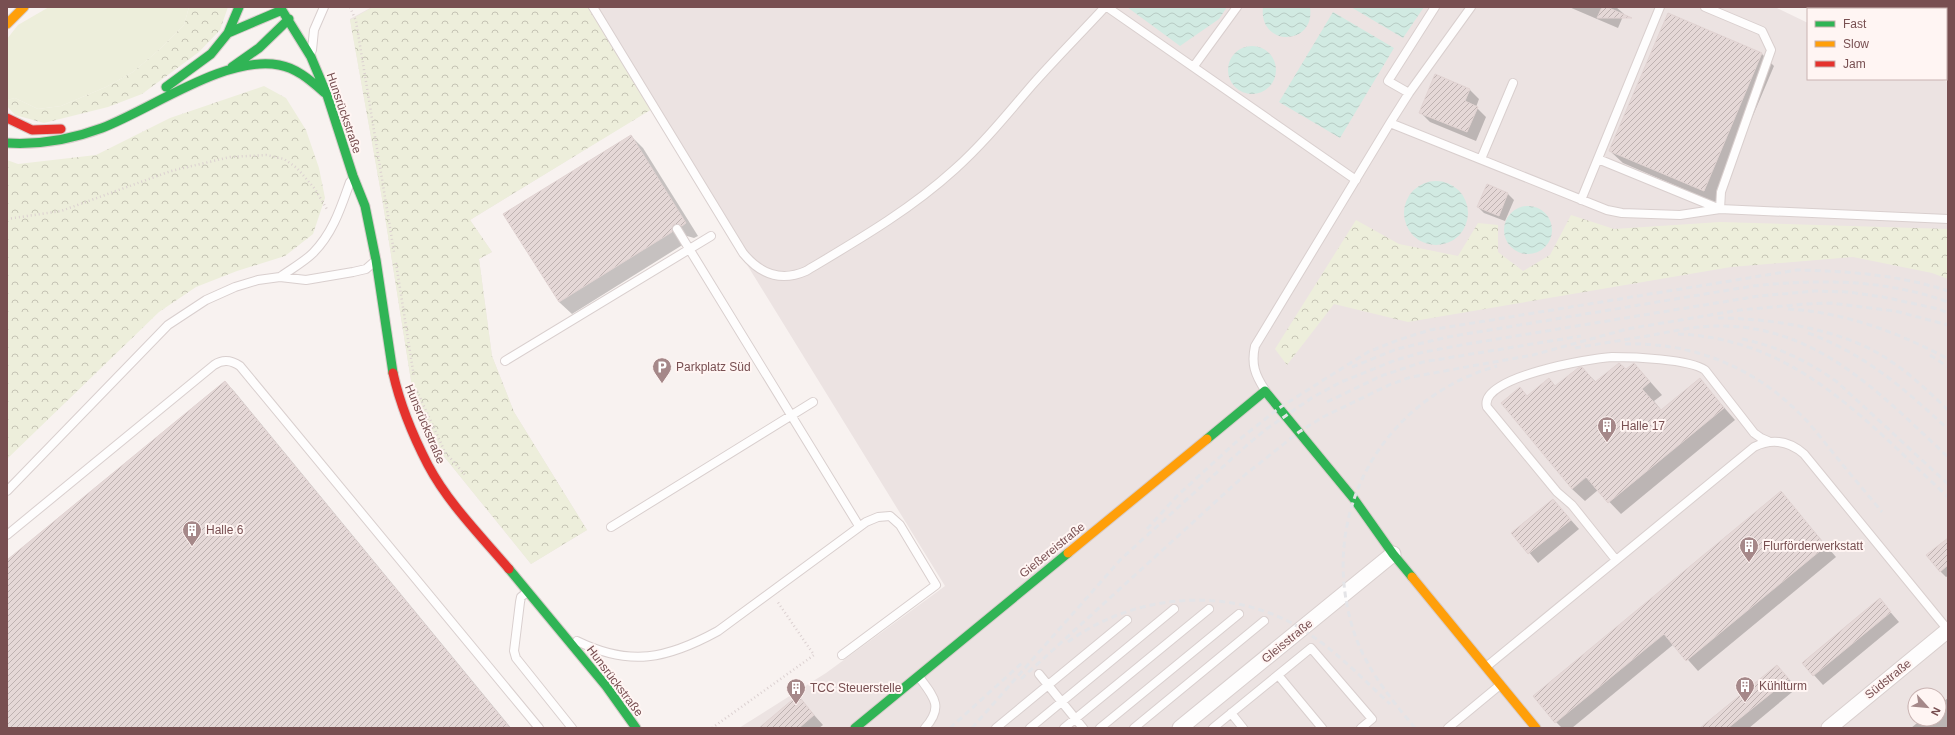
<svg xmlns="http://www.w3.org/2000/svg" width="1955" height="735" viewBox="0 0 1955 735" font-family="Helvetica,sans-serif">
<defs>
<pattern id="forest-crowns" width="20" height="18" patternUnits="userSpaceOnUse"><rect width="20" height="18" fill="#edeedb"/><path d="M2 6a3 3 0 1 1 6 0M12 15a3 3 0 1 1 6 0" fill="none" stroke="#c5c3b4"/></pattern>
<pattern id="water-waves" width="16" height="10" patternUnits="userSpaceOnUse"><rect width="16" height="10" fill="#d1eae2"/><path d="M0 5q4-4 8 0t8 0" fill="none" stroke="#b7cac4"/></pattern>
<pattern id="building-hatch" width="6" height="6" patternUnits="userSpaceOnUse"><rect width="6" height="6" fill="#e5d8d7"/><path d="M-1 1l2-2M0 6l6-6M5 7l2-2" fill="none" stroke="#beb2b1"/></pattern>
</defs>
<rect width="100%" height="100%" fill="#f8f2f0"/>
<path fill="#ece3e2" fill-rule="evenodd" d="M372 7H1775L1808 23V79H1940L1948 82V728H739L826 673 945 586 651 109 470 220 492 252 479 259 492 356 514 412 587 530 531 564 442 454 412 387 383 204 350 19ZM1915 695H1939V719H1915Z"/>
<path fill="#edeedb" d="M49 7H189L184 25 161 48 133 72 106 87 61 106 38 109 15 98 7 100V39L18 25Z"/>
<path fill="url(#forest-crowns)" d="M189 7H228L220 30 199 52 142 94 108 107 44 123 15 115 7 106V100L15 98 38 109 61 106 106 87 133 72 161 48 184 25Z
M373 7H589L652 109 470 220 492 252 479 259 492 356 514 412 587 530 531 564 442 454 412 387 383 204 350 20Z
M264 86 286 98 306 130 319 168 325 198 313 234 285 256 237 271 196 287 159 312 7 459V160L18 164 96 155 170 118Z
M1571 215 1614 229 1720 222 1948 229V279L1932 273 1853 257 1731 267 1408 322 1334 304 1287 365 1275 349 1356 220 1399 244 1458 256 1478 223 1498 225V252L1523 271 1550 255Z"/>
<path fill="url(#water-waves)" d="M1127 7H1227L1219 19 1180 46Z
M1263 7H1310C1316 47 1258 47 1263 7Z
M1351 7H1424L1403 38Z
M1333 12 1394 48 1340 138 1279 102Z
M1228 70a24 24 0 1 1 48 0a24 24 0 1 1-48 0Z
M1404 213a32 32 0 1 1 64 0a32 32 0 1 1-64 0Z
M1504 230a24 24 0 1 1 48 0a24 24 0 1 1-48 0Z"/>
<path fill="#0003" d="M1569 7H1616L1624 14 1618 28Z
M1668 15 1762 54 1774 66 1716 203 1623 163 1610 151Z
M1436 75 1470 90 1479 99 1476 107 1486 117 1476 141 1430 122 1420 112Z
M631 136 643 148 698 236 694 238 687 236 684 239V244L572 314 559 302Z
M1508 194 1514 200 1505 221 1484 213 1478 207Z
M1620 364 1626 370 1634 364 1646 377 1662 395 1654 401 1662 411 1700 380 1735 420 1621 514 1598 490 1585 501 1572 489 1527 397 1549 379 1556 387 1582 368 1596 382Z
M225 382 234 391 511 728H7V561Z
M1781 493 1836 557 1698 671 1674 644 1572 728H1562L1556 722Z
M1553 500 1579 529 1538 563 1513 533Z
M1948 539V576L1946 577 1940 571Z
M1880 600 1899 622 1823 685 1803 663Z
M1777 666 1797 688 1749 728H1702Z
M798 697 823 725 819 728H761Z
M1948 698V728H1911L1922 719H1939V705Z"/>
<path fill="url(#building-hatch)" stroke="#e1d3d2" d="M1602 7H1607L1632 18H1597Z
M1668 13 1762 53 1704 191 1609 151Z
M1435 74 1470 89 1465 101 1478 107 1467 132 1419 113Z
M631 135 686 223 682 226 674 224 672 227V232L559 302 503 214Z
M1487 184 1508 193 1499 216 1477 207Z
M1619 363 1626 369 1634 363 1650 382 1642 389 1661 410 1700 378 1724 408 1608 503 1586 477 1572 489 1501 403 1520 387 1527 396 1549 378 1555 386 1578 368 1582 367 1595 382Z
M225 381 510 728H7V560Z
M1781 491 1826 546 1686 661 1664 634 1555 723 1533 696Z
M1553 499 1571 520 1528 554 1511 533Z
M1948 538V565L1940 572 1926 555Z
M1880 598 1891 612 1813 676 1802 663Z
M1777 665 1789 679 1728 728H1700Z
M798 695 814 715 799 728H759Z"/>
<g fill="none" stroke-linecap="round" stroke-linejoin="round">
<g stroke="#d9cfce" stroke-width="10">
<path id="lane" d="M593 7 743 253C760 274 781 282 806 271 858 240 910 210 955 169 984 143 1008 113 1033 84 1056 58 1081 33 1105 7
M1107 7 1356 180
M312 50 314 30 324 7
M1194 66 1237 7
M1409 93 1388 81 1435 7
M1390 123 1607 210 1622 213 1680 215 1720 209 1948 219
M1481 159 1513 83
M1598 159 1720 209 1721 192 1771 50 1762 31 1705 7
M1581 200 1660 7
M677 229 859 526
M280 277C291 269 304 262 313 253 333 233 341 207 350 182
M505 361 711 236
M1265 390C1255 375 1251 364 1255 346L1390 123 1409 93 1471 7
M7 491 168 325 206 300 235 287 258 280 280 277 306 280 353 272 366 269 374 262
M611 527 813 402
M7 535 214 365C223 359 231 360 240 366L539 728
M1616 560 1572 505 1557 492 1487 407C1478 377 1592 358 1612 357 1633 357 1689 359 1705 370L1754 433 1761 438 1768 441
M526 593 521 597 520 602 514 651 516 658 572 728
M577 641C630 667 667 659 718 631L866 522 878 517 890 516 900 525 936 585 842 655
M1486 667 1754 447C1772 438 1789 441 1804 454L1948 630
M1039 674 1083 728
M1278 675 1322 728
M919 677C934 697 944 707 925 728
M1231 713 1243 728
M996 728 1127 620
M1030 728 1174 609
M1064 728 1209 609
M1100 728 1239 614
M1134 728 1264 621
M1213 728 1311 648 1372 719 1361 728
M1448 728 1500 685"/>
</g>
<g stroke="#d9cfce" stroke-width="17">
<path id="street" d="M1180 728 1393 554
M1829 728 1948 630"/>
</g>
<g stroke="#d8cdcb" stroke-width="11">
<path id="fast" d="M280 7 311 57 327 95 353 176 365 206 376 260 393 373
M1932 7 1937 9
M228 33 282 10
M232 67 259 48 289 19
M166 87 211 54 228 33 239 7
M7 143C41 145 70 140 102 128 152 109 225 55 279 65 297 68 311 81 325 93
M1207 439 1265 391 1354 499 1393 554 1412 577
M509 569 606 686 636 728
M855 728 1068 553"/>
</g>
<g stroke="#d8cdcb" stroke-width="11">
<path id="slow" d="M7 24 24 7
M1068 553 1207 439
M1412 577 1536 728"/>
</g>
<g stroke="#d8cdcb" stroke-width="11">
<path id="jam" d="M7 118 32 130 61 129
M393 373C400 404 413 436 428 465 448 503 481 536 509 569"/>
</g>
<path stroke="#dbd0d0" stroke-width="2.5" stroke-dasharray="1 3" stroke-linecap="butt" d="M350 7 356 21 394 252
M7 219 61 211 171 171 230 157 266 155 284 159 297 168 315 189 328 211
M396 263 414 377
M417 391 445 452 466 476
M712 728 814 655 777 601"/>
<use href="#lane" stroke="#fefdfd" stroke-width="8"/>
<use href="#street" stroke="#fefdfd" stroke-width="15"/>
<use href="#fast" stroke="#30b455" stroke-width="9"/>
<use href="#slow" stroke="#ff9f0a" stroke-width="9"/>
<use href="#jam" stroke="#e5322d" stroke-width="9"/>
<path stroke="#e4e4e7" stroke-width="3" stroke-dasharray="6 4" stroke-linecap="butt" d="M1788 309C1844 312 1900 333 1948 359
M1718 318C1766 318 1832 328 1874 351 1902 366 1925 388 1948 410
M1808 333C1867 355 1903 388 1948 429
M1678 334C1797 339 1867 422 1948 497
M1742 339C1777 346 1807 361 1836 381L1948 484
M1625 344C1690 342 1752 366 1798 412 1808 421 1817 433 1826 444 1844 467 1863 489 1882 512
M1575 348C1603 343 1631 339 1658 334 1678 330 1698 326 1718 326 1818 325 1881 395 1948 457
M1930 355 1948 367
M1352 367 1397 349 1448 337 1753 286C1818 279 1885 279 1948 302
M1327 402 1381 376 1423 362 1581 336
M1147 529 1177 496 1235 443 1279 408 1368 352 1398 340 1430 330 1797 270C1848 271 1900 275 1948 291
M1068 642C1135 593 1231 585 1302 629 1335 650 1362 678 1390 704
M1021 679 1246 474 1299 432 1323 417 1389 385 1411 377 1533 355 1627 329 1740 310 1806 304 1831 303 1895 311 1948 325
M950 728 1023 662
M972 728 1121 559 1246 446 1265 430 1313 397 1341 382 1396 360 1424 352 1467 344 1759 296 1815 291 1848 292 1883 297 1939 309 1948 313
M1415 728C1391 699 1366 669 1354 632 1316 516 1381 399 1497 366"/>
</g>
<defs>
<g id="parking-pin" transform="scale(1)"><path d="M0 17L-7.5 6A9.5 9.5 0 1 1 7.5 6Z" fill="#a58889" stroke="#fff5f3"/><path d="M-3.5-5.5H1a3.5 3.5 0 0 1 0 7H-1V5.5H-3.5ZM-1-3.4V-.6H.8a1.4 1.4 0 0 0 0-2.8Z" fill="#fff"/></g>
<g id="building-pin" transform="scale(1)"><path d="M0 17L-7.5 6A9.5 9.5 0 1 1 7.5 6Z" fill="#a58889" stroke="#fff5f3"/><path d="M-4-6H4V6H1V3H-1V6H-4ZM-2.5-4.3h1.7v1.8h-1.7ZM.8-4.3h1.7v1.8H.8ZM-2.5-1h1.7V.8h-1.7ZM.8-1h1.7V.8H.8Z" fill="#fff"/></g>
</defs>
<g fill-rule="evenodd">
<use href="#parking-pin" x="662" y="367"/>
<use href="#building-pin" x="1607" y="426"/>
<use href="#building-pin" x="192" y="530"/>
<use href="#building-pin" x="1749" y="546"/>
<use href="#building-pin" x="1745" y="686"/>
<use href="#building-pin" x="796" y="688"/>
</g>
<g text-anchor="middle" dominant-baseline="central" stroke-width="4" stroke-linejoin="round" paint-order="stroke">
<g font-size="12" fill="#784f51" stroke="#fff5f3">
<text transform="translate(344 113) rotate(71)">Hunsrückstraße</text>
<text transform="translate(425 424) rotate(67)">Hunsrückstraße</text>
<text transform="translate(1052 550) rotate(-39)">Gießereistraße</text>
<text transform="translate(1287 641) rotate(-39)">Gleisstraße</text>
<text transform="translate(1888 679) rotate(-39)">Südstraße</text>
<text transform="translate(615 681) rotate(53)">Hunsrückstraße</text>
</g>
<g font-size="12" fill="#784f51" stroke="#fff5f3" text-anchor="start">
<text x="676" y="367">Parkplatz Süd</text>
<text x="1621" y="426">Halle 17</text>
<text x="206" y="530">Halle 6</text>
<text x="1763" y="546">Flurförderwerkstatt</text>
<text x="1759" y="686">Kühlturm</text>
<text x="810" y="688">TCC Steuerstelle</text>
</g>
</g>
<rect width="1955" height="735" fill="none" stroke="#784f51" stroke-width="16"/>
<rect x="1807" y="8" width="140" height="72" fill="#fff5f3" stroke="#c9b3b2"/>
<rect x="1815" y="21" width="20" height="6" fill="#30b455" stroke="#c9b3b2"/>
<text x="1843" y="28" font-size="12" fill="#784f51">Fast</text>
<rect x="1815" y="41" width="20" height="6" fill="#ff9f0a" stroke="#c9b3b2"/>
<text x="1843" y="48" font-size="12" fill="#784f51">Slow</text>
<rect x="1815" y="61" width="20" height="6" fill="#e5322d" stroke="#c9b3b2"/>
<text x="1843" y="68" font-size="12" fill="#784f51">Jam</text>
<g transform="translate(1927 707) rotate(117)"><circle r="19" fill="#fff5f3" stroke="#c9b3b2"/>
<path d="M0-3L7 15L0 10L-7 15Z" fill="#a58889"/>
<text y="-6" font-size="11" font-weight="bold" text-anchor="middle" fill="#784f51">N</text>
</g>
</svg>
